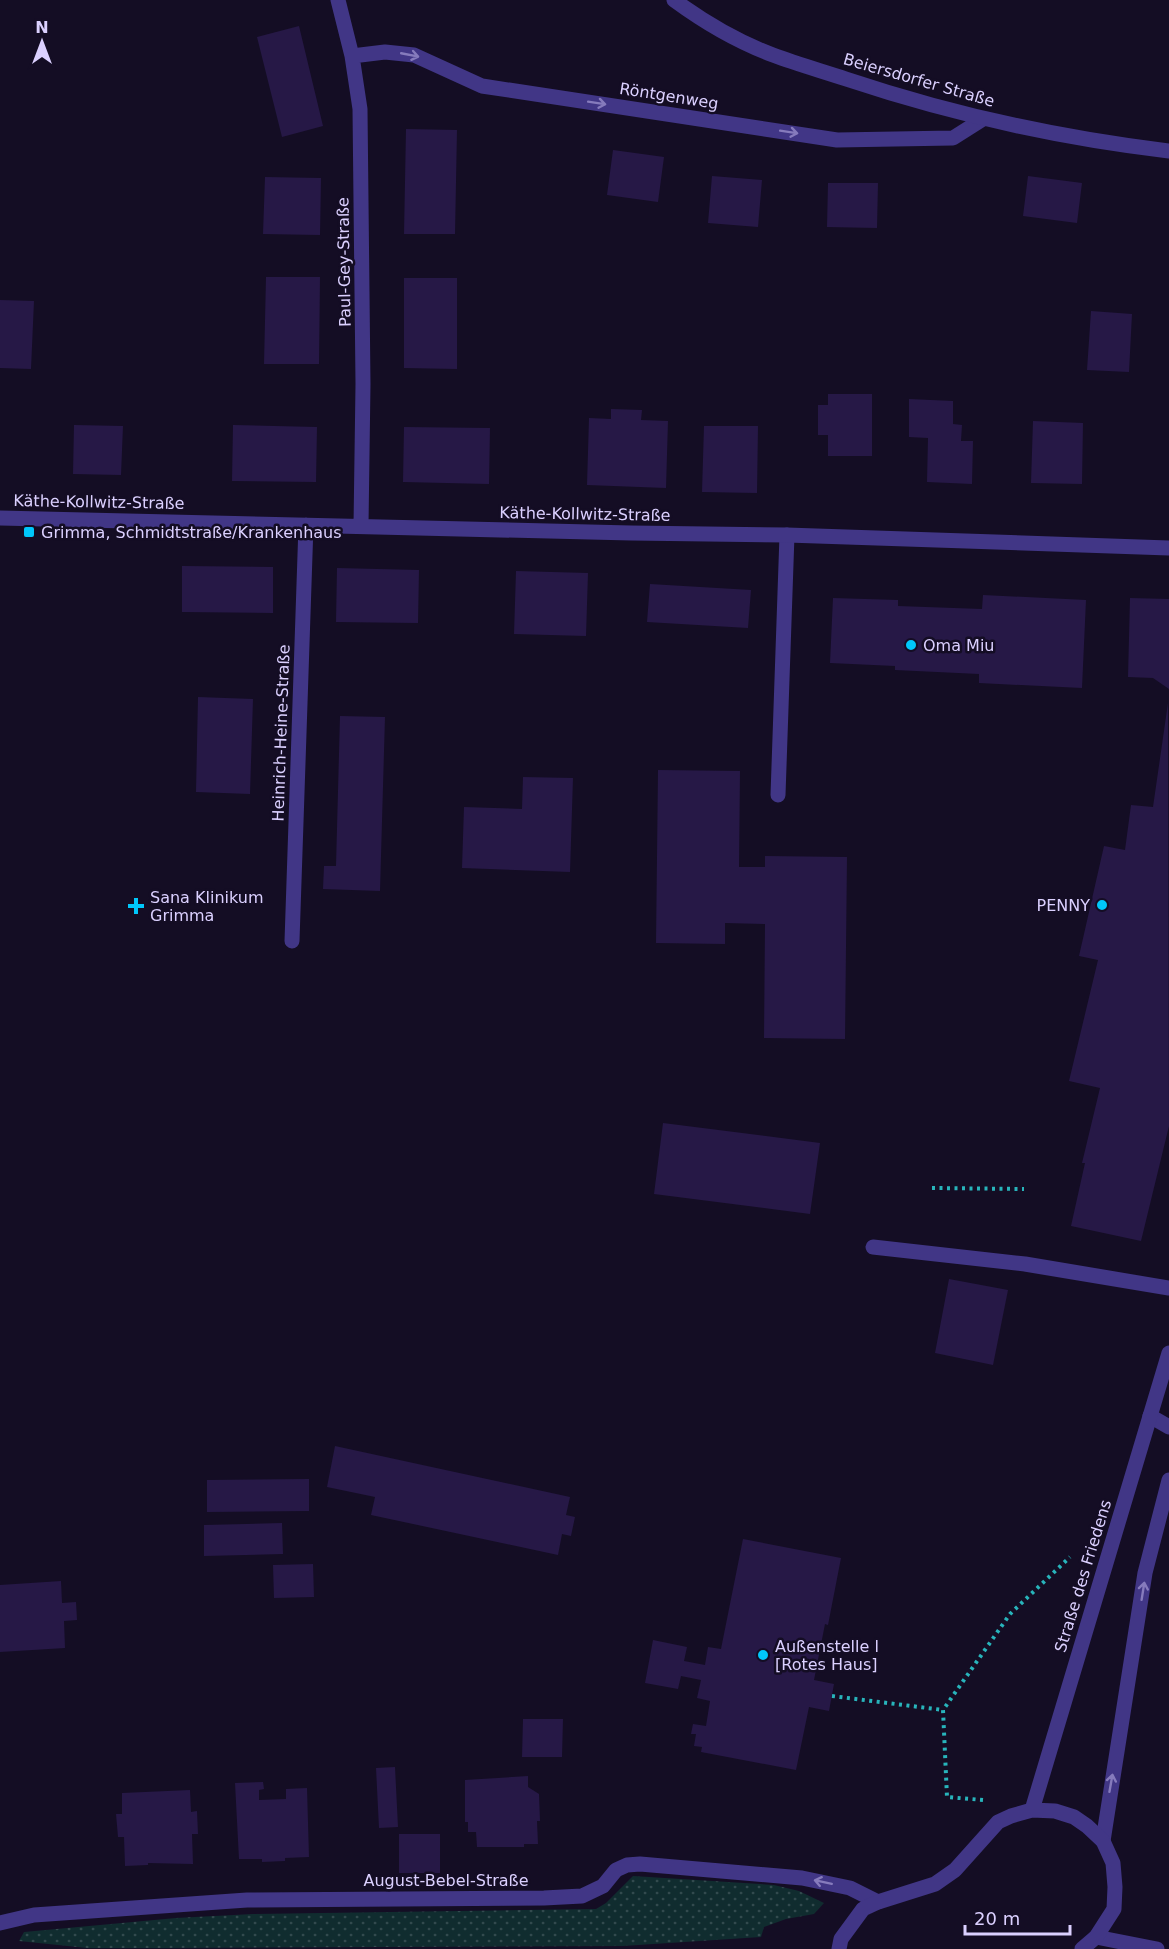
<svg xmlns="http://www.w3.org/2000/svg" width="1169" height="1949" viewBox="0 0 1169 1949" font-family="'DejaVu Sans',sans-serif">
<defs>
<pattern id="grass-dots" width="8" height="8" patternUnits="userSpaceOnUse" patternTransform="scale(1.5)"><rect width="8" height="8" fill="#102c2f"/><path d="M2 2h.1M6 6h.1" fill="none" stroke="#324a4e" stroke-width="1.8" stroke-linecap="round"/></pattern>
</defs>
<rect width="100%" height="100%" fill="#140d24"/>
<path fill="url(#grass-dots)" d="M633 1876 774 1885 799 1891 824 1903 814 1914 786 1919 764 1927 761 1937 623 1946 159 1948H87L19 1941 24 1932 176 1918 253 1914 596 1909 606 1903Z"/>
<path fill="#261846" d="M299 26 323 126 282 137 257 37Z
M406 129 457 130 455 234H404Z
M613 150 664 157 658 202 607 195Z
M712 176 762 180 758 227 708 223Z
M1028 176 1082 183 1077 223 1023 216Z
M265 177 321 178 320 235 263 234Z
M828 183H878L877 228 827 227Z
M266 277H320L319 364H264Z
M404 278H457V369L404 368Z
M0 300 34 301 31 369 0 368Z
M1091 311 1132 314 1129 372 1087 370Z
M828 394H872V456H828V435H818V405H828Z
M909 399 953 401V424L962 425 961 441H973L972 484 927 482 928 438 909 437Z
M611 409 642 410 641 420 668 421 666 488 587 485 589 418 611 419Z
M1033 421 1083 423 1082 484 1031 483Z
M74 425 123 426 121 475 73 474Z
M233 425 317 427 316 482 232 481Z
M704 426H758L757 493 702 492Z
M404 427 490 428 489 484 403 482Z
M182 566 273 567V613L182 612Z
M337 568 419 570 418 623 336 622Z
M516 571 588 573 586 636 514 634Z
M650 584 751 590 748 628 647 622Z
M983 595 1086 600 1082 688 979 683V674L895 670V666L830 663 833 598 898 600V606L982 609Z
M1130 598 1169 599V689L1153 678 1128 677Z
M198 697 253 699 250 794 196 792Z
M1168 703 1169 1126 1141 1241 1071 1226 1085 1163H1082L1100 1088 1069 1081 1098 960 1079 956 1104 846 1125 850 1131 805 1153 807Z
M340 716 385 717 380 891 323 889 324 866H336Z
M658 770 740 771 739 867H765V856L847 857 845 1039 764 1038 765 924 725 923V944L656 943Z
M523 777 573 778 570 872 462 868 464 807 522 809Z
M663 1123 820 1143 810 1214 654 1194Z
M949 1279 1008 1290 993 1365 935 1353Z
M335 1446 570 1497 566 1515 575 1517 571 1536 562 1534 558 1555 371 1515 375 1497 327 1487Z
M309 1479V1511L207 1512V1480Z
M282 1523 283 1554 204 1556V1525Z
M743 1539 841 1558 828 1625 825 1624 814 1680 834 1684 829 1711 809 1707 796 1770 701 1752 702 1747 694 1746 696 1734H691L693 1724 706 1726 710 1701 697 1698 701 1680 681 1676 678 1689 645 1683 653 1640 687 1647 684 1661 705 1665 708 1647 721 1649Z
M313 1564 314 1597 274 1598 273 1565Z
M61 1581 62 1603 76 1602 77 1620 64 1621 65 1648 0 1652V1585Z
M523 1719H563L562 1757H522Z
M395 1767 398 1827 379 1828 376 1768Z
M528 1776V1787L539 1794 540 1821H537L538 1844H524V1847H477L476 1832H468V1822H465V1780Z
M263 1782 264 1789 259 1790V1800L286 1799V1789L307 1788 309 1857 285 1858V1861L262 1862V1859H239L235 1783Z
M190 1790 191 1812 197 1811 198 1834H192L193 1864 148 1863V1865L125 1866 124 1837H118L116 1814H122V1793Z
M399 1834H440V1873H399Z"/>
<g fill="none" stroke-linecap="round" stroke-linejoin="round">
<path stroke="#28b4bb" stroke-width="4" stroke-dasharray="3 4.5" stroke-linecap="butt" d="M932 1188 1024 1189
M832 1696 943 1710
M983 1800 947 1797 943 1710 1010 1614 1070 1557"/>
<path stroke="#413686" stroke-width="15" d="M778 795 787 535
M1150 1416 1169 1427
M1103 1841 1145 1573 1169 1480"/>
<path stroke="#413686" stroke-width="15" d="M338 0 352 56 360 109 363 384 361 526
M352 56 385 52 414 55 482 86 837 140 953 138 983 119
M0 518 631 533 787 535 1169 548
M292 941 306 525
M873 1247 1025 1264 1169 1288
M0 1923 34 1915 247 1900 544 1898 582 1896 603 1886 616 1870 627 1865 640 1864 802 1878 850 1888 878 1902
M1096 1937 1157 1949"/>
<path stroke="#413686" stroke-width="15" d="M674 0C704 22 738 42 773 55 797 64 822 71 846 79 951 114 1059 138 1169 151
M1032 1810 1169 1353
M839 1949 841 1939 863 1909 878 1902 935 1884 955 1870 998 1822 1011 1816 1032 1810 1055 1811 1074 1817 1087 1826 1103 1841 1113 1863 1115 1887 1114 1909 1096 1937 1082 1949"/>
</g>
<defs><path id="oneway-shaft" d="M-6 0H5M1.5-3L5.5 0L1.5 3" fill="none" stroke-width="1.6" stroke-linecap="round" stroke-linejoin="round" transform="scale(1.5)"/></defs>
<g stroke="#867bbc">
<use href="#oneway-shaft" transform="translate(410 55) rotate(11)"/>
<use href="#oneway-shaft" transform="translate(597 103) rotate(9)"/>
<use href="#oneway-shaft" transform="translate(789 132) rotate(9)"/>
<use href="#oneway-shaft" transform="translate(1143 1591) rotate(-81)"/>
<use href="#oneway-shaft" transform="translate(1111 1783) rotate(-80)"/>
<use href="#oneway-shaft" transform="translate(823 1882) rotate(-168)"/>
</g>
<g fill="#00c7fb" stroke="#140d24" stroke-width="2">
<rect x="23" y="526" width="12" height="12" rx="3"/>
<circle cx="911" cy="645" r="6"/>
<circle cx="1102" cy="905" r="6"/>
<path d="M133 897h6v6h6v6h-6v6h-6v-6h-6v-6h6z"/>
<circle cx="763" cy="1655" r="6"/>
</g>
<g text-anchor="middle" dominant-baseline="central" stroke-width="5" stroke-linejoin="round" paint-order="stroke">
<g font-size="16" fill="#dbd0ff" stroke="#140d24">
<text transform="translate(919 80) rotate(16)">Beiersdorfer Straße</text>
<text transform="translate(669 96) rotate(9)">Röntgenweg</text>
<text transform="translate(344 262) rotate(-91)">Paul-Gey-Straße</text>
<text transform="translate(99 502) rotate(1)">Käthe-Kollwitz-Straße</text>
<text transform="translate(585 514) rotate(1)">Käthe-Kollwitz-Straße</text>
<text transform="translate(281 733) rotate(-88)">Heinrich-Heine-Straße</text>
<text transform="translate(1083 1576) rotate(-73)">Straße des Friedens</text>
<text x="446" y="1880">August-Bebel-Straße</text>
</g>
<g font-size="16" fill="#dbd0ff" stroke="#140d24" text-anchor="start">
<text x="41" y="532">Grimma, Schmidtstraße/Krankenhaus</text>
<text x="923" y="645">Oma Miu</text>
<text x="150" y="897">Sana Klinikum<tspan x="150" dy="18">Grimma</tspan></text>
<text x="1090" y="905" text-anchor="end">PENNY</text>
<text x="775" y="1646">Außenstelle l<tspan x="775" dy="18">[Rotes Haus]</tspan></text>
</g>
</g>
<g transform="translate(42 42)" stroke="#140d24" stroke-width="4.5" paint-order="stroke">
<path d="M0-4.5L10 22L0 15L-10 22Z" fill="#dbd0ff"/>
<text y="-9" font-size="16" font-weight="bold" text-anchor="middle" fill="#dbd0ff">N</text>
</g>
<path d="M965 1925v9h105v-9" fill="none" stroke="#dbd0ff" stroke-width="3"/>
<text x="974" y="1925" font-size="18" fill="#dbd0ff" stroke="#140d24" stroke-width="4.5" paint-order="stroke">20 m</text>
</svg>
